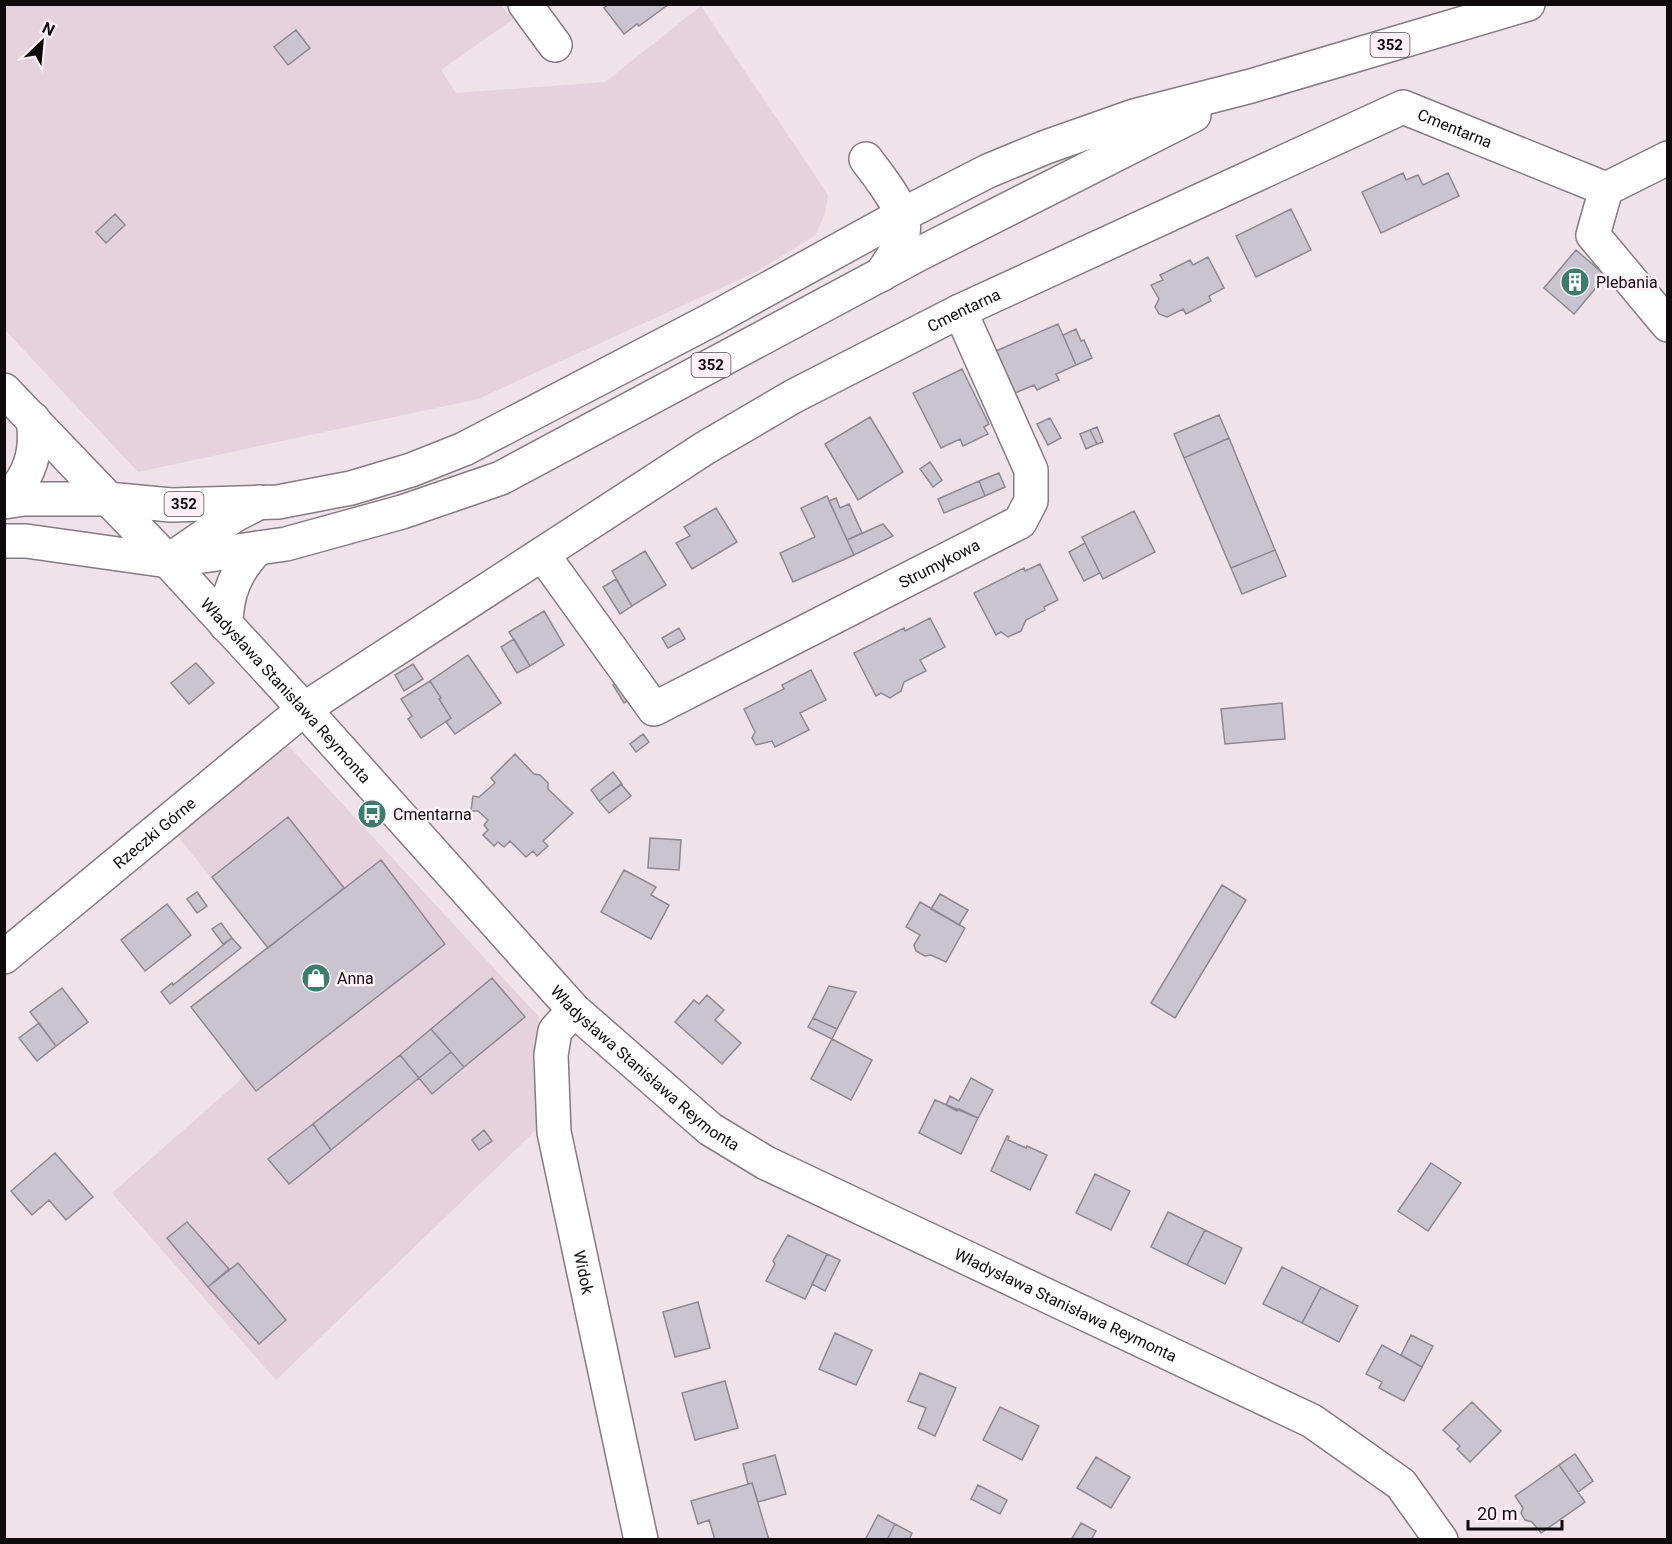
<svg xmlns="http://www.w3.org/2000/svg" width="1672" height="1544" viewBox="0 0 1672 1544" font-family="Roboto,sans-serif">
<rect width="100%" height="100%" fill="#efe2e9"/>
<path fill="#e5d2dd" d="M5 5H501L513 19 441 70 456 93 605 82 701 6 828 195 825 213 816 235 756 272 478 399 138 472 5 330Z
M276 732 539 1017 543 1056 537 1129 276 1380 112 1193 245 1076 191 1007 268 948 167 823Z"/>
<path fill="#cac4cf" stroke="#8d8891" stroke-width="1.5" d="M609 4H669L639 26 637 24 624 34 604 8Z
M296 30 310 48 288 65 274 47Z
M1403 173 1406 180 1418 175 1423 185 1448 173 1459 196 1381 233 1362 192Z
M1291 209 1311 250 1256 277 1236 236Z
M115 214 125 225 106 243 96 232Z
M1576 250 1606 276 1574 314 1544 288Z
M1208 257 1224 288 1209 296 1211 301 1186 314 1183 309 1167 317 1159 314 1155 307 1159 299 1151 285 1163 280 1160 275 1190 260 1193 265Z
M1058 324 1076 365 1056 374 1059 380 1037 390 1034 385 1015 393 996 351Z
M1076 329 1081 341 1084 340 1092 358 1076 365 1063 335Z
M962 369 989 424 984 427 988 434 963 446 960 439 941 448 913 393Z
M1219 415 1229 438 1184 458 1174 434Z
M870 417 903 472 858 500 825 444Z
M1050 418 1061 438 1048 445 1037 424Z
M1097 427 1103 442 1097 444 1090 430Z
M1090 430 1097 444 1086 449 1080 434Z
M1229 438 1275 550 1231 568 1184 458Z
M930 462 942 480 933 487 920 469Z
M999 473 1005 487 985 496 979 481Z
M979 481 985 496 944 513 938 499Z
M827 496 854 555 793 582 780 553 815 537 801 508Z
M836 498 840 508 849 504 862 533 847 540 829 501Z
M716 508 737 542 692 569 676 543 690 536 684 527Z
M1134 511 1155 552 1103 579 1082 537Z
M883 524 893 536 854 555 847 540Z
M1085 543 1100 573 1084 581 1069 552Z
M1275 550 1286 576 1242 594 1231 568Z
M645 551 666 585 632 606 612 571Z
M1040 564 1058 600 1044 607 1045 610 1026 620 1021 631 1008 637 1001 632 996 635 974 593 1024 568 1025 571Z
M616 579 632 606 620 614 603 587Z
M544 611 564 645 530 666 509 632Z
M930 618 945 647 920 660 926 671 904 682 901 691 890 698 881 693 876 696 854 653 904 628 905 631Z
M679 628 685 639 668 648 662 638Z
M514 639 530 666 517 673 501 647Z
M468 655 501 703 455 734 446 722 451 718 439 699 441 698 430 681Z
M196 663 214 683 189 704 171 683Z
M413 664 423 679 404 691 395 675Z
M811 670 826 700 800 713 809 730 775 747 772 741 756 745 752 738 755 732 744 709 784 689 782 685Z
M625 678 635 696 624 703 613 685Z
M430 681 441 698 439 699 451 718 421 738 408 719 412 716 401 699Z
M1282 703 1285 739 1225 744 1221 709Z
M643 734 649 742 636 752 630 744Z
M515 754 534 774 540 775 548 783V789L573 813 543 841 548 846 537 856 533 851 526 857 510 841 504 847 498 842 494 846 483 835 488 830 484 825 488 820 478 811H471L473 796 479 797 495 783 491 778Z
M613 772 622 784 599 801 591 790Z
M621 784 631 796 609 813 599 801Z
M288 817 344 888 268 948 212 877Z
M650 838 681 840 679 870 648 868Z
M381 860 445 944 256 1091 191 1007Z
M624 870 656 887 651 895 669 905 651 939 601 912Z
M1222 885 1246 900 1175 1018 1151 1003Z
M197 892 207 906 197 913 187 899Z
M940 894 968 910 959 925 931 909Z
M920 902 965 928 946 962 931 955 925 956 916 951 914 945 920 935 906 927Z
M167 904 191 935 145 971 121 940Z
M221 923 232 938 223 944 212 929Z
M232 938 241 948 170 1004 161 992 172 983 173 985Z
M492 978 525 1017 464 1067 431 1029Z
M829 986 856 992 837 1029 813 1018Z
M62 988 88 1022 56 1046 30 1012Z
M707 995 724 1010 715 1020 741 1043 722 1064 675 1022 694 1000 699 1004Z
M813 1018 837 1029 832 1039 808 1027Z
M39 1023 56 1046 37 1061 19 1038Z
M431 1029 451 1052 419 1078 400 1055Z
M832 1039 872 1060 851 1100 811 1079Z
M451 1052 464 1067 432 1094 419 1078Z
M400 1055 419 1078 331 1150 313 1124Z
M971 1078 993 1090 978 1118 959 1109 957 1111 946 1105 950 1096 959 1101Z
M935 1100 978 1118 961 1154 919 1133Z
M313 1124 331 1150 289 1184 268 1159Z
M484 1130 492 1141 479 1150 472 1140Z
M1007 1136 1009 1137 1008 1140 1026 1148 1027 1146 1047 1155 1030 1190 991 1171Z
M55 1153 93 1197 66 1220 49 1200 32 1215 11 1191Z
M1431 1163 1461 1183 1428 1231 1398 1211Z
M1095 1174 1130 1191 1111 1230 1076 1213Z
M1168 1212 1205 1230 1187 1265 1151 1247Z
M187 1222 229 1269 208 1287 167 1238Z
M1205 1230 1242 1248 1225 1284 1187 1265Z
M788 1235 827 1254 805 1299 766 1281 775 1264 773 1261Z
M827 1254 840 1260 825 1291 812 1284Z
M238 1263 286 1320 259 1344 208 1287Z
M1282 1267 1321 1287 1302 1323 1263 1304Z
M1321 1287 1358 1306 1339 1342 1302 1323Z
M698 1302 710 1348 675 1357 663 1312Z
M835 1333 872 1350 856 1385 819 1369Z
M1411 1335 1433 1346 1422 1367 1401 1355Z
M1382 1345 1422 1367 1404 1401 1379 1388 1382 1382 1366 1374Z
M920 1373 956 1388 935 1436 918 1428 926 1408 908 1401Z
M725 1381 738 1428 695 1440 682 1393Z
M1472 1402 1501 1431 1470 1462 1457 1449 1460 1446 1443 1430Z
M1000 1407 1039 1426 1022 1460 983 1440Z
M1575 1454 1593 1481 1578 1492 1559 1465Z
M775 1455 786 1494 758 1502 752 1483 748 1484 743 1464Z
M1096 1457 1130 1477 1111 1508 1077 1488Z
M1559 1465 1585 1502 1541 1533 1532 1522 1525 1520 1521 1513 1523 1508 1515 1496Z
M752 1483 769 1540H715L709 1520 698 1524 691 1501Z
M978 1485 1007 1500 1000 1514 971 1499Z
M878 1515 895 1524 887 1540H865Z
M1081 1523 1096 1531 1091 1540H1071Z
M895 1524 912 1533 909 1540H887Z"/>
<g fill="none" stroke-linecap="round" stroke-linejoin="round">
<g stroke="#857b81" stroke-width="36">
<g id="minor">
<path d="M525 4 555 45"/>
<path d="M866 159C879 177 908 210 903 233 900 249 889 262 881 275"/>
<path d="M1606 189 1593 235 1668 325"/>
<path id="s1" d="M543 555 654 709 1020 522 1031 501V470L960 311"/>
<path id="s2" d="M4 957 304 709 705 448 794 396 960 311 1403 107 1606 189 1668 158"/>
<path id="s3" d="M574 1010 555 1031 551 1055 554 1132 641 1540"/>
</g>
</g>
<g stroke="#857b81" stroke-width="36">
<g id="tertiary">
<path id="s4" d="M4 390 168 561 304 709 574 1010 710 1129 766 1163 1312 1421 1401 1484 1441 1540"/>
<path d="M4 501C30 479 38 452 33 419"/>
<path d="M168 561 235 515 260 502"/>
<path d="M226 625C226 594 236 570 258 548"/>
</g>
</g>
<g stroke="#857b81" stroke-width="36">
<path id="primary" d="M4 502 24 499H107L171 505 278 502 351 488 411 470 464 449 713 319 902 215 988 171 1046 147 1134 116 1251 86 1528 4
M4 541H26L168 561 286 544 402 512 501 478 921 253 1194 115"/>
</g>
<use href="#minor" stroke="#fff" stroke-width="33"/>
<use href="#tertiary" stroke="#fff" stroke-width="33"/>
<use href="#primary" stroke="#fff" stroke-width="33"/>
</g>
<defs>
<g id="building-disc" transform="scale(1.5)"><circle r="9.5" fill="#3b7c6c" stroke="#fcf0f6"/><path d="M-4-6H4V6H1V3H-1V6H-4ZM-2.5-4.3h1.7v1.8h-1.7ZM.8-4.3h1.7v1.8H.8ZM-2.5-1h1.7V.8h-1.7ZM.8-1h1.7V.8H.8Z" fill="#fff"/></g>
<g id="bus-disc" transform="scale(1.5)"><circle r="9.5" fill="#3b7c6c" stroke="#fcf0f6"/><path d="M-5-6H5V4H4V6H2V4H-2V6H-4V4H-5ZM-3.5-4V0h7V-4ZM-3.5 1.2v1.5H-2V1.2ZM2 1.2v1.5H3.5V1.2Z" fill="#fff"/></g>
<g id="shop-disc" transform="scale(1.5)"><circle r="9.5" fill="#3b7c6c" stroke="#fcf0f6"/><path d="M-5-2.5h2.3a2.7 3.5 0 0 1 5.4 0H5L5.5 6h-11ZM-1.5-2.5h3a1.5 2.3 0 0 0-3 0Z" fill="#fff"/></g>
</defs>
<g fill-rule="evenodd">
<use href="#building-disc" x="1575" y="282"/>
<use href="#bus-disc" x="372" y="814"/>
<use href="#shop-disc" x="316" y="978"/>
</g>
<g text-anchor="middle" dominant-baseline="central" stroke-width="5" stroke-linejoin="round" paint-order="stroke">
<g fill="#fcf0f6" stroke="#565053" stroke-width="1.5">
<rect x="1370.5" y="33" width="39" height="24" rx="4.5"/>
<rect x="691.5" y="353" width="39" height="24" rx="4.5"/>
<rect x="164.5" y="492" width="39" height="24" rx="4.5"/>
</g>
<g font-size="15" font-weight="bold" fill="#0f0b0d">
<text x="1390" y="45">352</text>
<text x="711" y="365">352</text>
<text x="184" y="504">352</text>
</g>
<g font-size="16" fill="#0f0b0d" stroke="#fcf0f6">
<text stroke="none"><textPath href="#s2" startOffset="1701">Cmentarna</textPath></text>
<text stroke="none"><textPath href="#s2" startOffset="1161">Cmentarna</textPath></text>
<text stroke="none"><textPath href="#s1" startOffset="510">Strumykowa</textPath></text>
<text stroke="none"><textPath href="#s4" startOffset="412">Władysława Stanisława Reymonta</textPath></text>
<text stroke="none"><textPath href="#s2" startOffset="195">Rzeczki Górne</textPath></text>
<text stroke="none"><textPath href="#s4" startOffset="934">Władysława Stanisława Reymonta</textPath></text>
<text stroke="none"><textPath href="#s3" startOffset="273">Widok</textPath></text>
<text stroke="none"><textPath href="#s4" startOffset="1420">Władysława Stanisława Reymonta</textPath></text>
</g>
<g font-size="16" fill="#0f0b0d" stroke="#fcf0f6" text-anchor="start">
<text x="1596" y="282">Plebania</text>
<text x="393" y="814">Cmentarna</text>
<text x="337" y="978">Anna</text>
</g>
</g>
<rect width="1672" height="1544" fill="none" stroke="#0f0b0d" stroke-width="12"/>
<g transform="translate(42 42) rotate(26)" stroke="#fcf0f6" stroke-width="4.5" paint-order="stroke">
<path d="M0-4.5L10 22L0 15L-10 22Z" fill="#0f0b0d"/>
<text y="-9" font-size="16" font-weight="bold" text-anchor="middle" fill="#0f0b0d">N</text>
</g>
<path d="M1468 1520v9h94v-9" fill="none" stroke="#0f0b0d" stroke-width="3"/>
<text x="1477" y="1520" font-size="18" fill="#0f0b0d" stroke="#fcf0f6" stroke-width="4.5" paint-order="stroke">20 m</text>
</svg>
